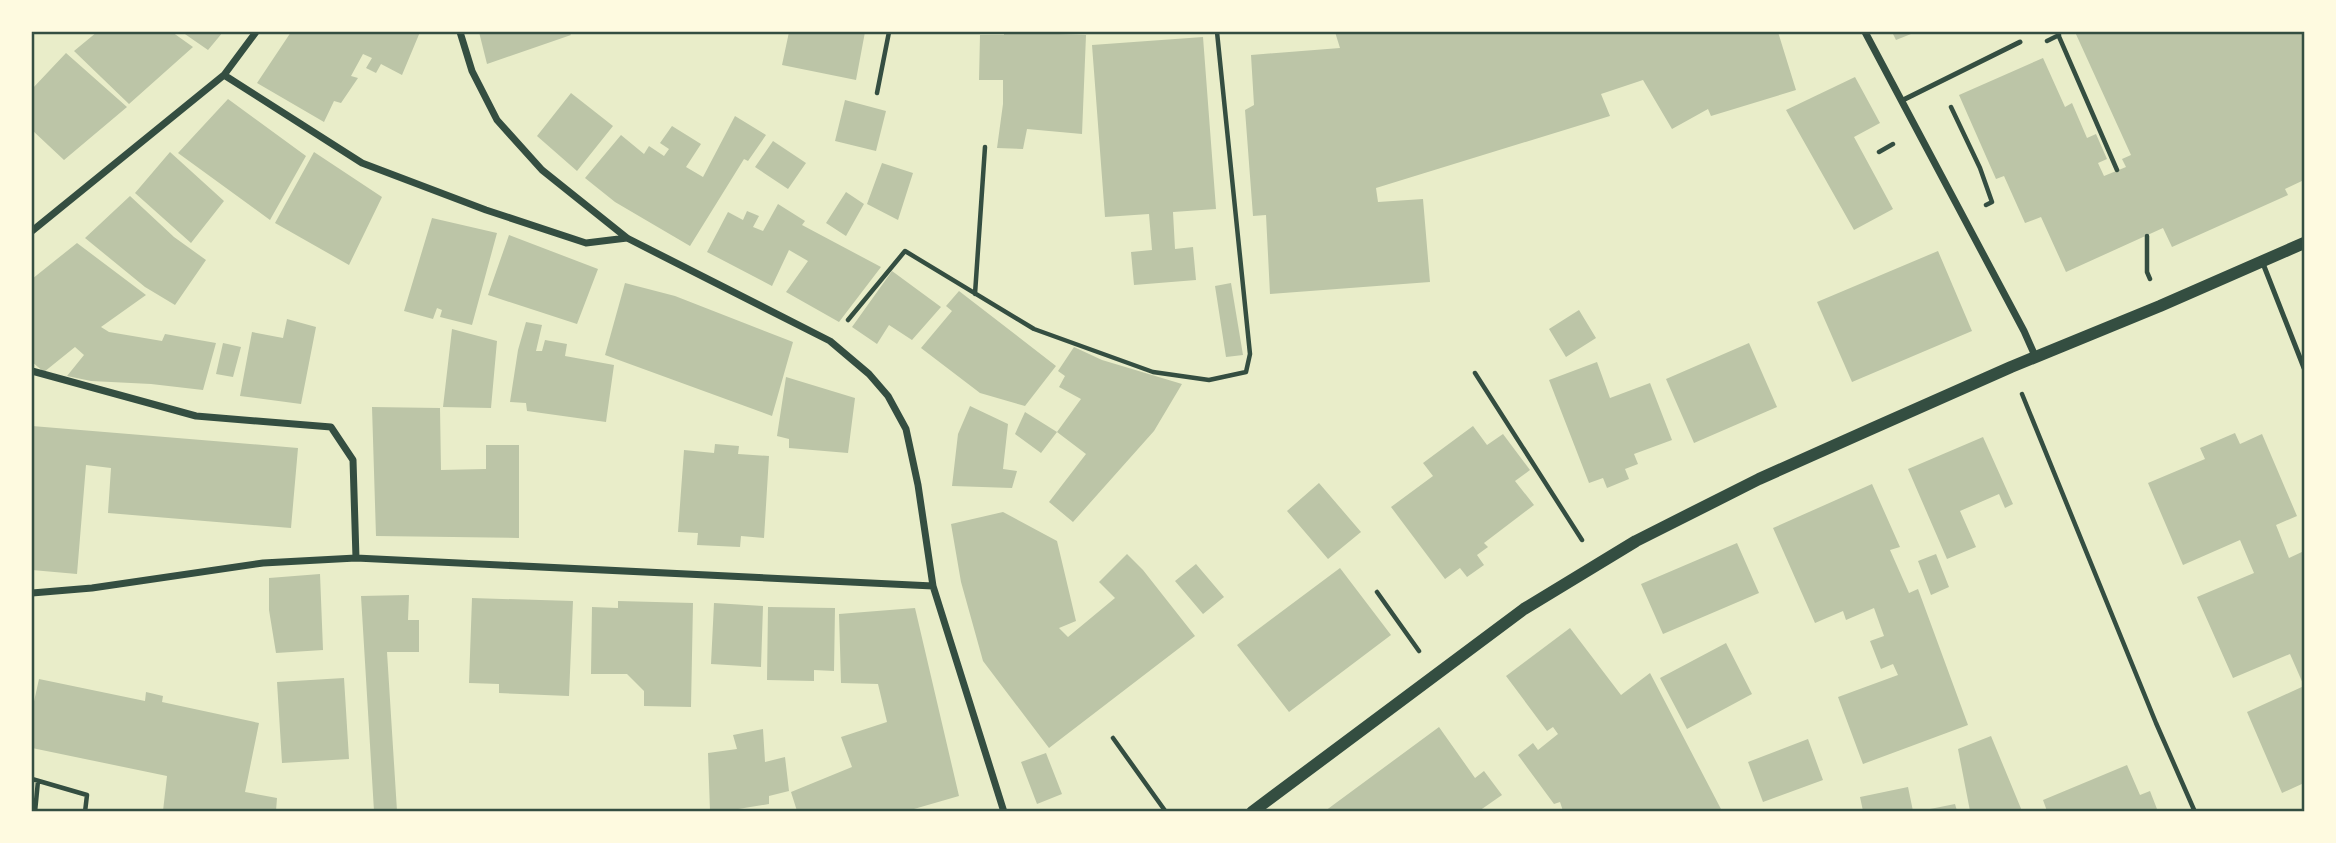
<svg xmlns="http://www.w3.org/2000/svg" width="2336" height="843" viewBox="0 0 2336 843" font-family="'Fira Sans',sans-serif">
<rect width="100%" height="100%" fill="#e9edc9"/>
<path fill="#bcc5a7" d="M97 32H172L193 47 129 104 74 51Z
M182 32H223L208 50Z
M291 32H420L402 75 381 64 376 73 366 68 372 58 363 54 351 76 358 78 341 103 334 101 324 122 257 83Z
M479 32H569L571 35 487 64Z
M789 32H865L856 80 782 65Z
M1004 32 1086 35 1082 134 1027 129 1023 149 997 148 1003 104V80H979L980 35H1004Z
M1335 32H1778L1796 90 1711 116 1708 109 1672 129 1643 80 1601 94 1610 116 1376 188 1378 202 1423 199 1430 282 1270 294 1266 215 1253 216 1245 110 1254 105 1251 55 1340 48Z
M1892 32H1916L1896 40Z
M2075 32H2304V180L2285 189 2288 195 2172 247 2163 228 2066 272 2041 217 2025 223 2004 176 1996 179 1959 95 2043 58 2065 107 2072 103 2087 138 2096 134 2107 159 2098 163 2104 176 2126 167 2122 159 2131 155Z
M1203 37 1216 209 1173 212 1175 249 1193 247 1196 280 1134 285 1131 252 1152 250 1149 214 1105 217 1092 45Z
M66 53 127 107 64 160 32 130V89Z
M1855 77 1880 123 1854 137 1893 209 1854 230 1786 110Z
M571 93 613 126 577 171 537 136Z
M228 99 306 156 270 220 178 153Z
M845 100 886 111 876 151 835 141Z
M735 116 766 135 748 161 744 159 690 246 615 202 585 178 621 135 644 154 649 146 664 156 669 149 660 143 672 126 701 144 686 167 703 177Z
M773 141 806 163 788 189 755 167Z
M170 152 224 201 191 243 135 193Z
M314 152 382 197 349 265 275 223Z
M882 163 913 173 898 220 867 204Z
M846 192 864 204 846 236 826 223Z
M130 196 174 237 206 260 175 305 145 287 85 238Z
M778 204 805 221 802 225 881 267 839 322 786 292 808 261 789 250 772 286 707 252 728 212 743 220 747 211 759 216 753 227 763 231Z
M432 218 497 233 472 325 440 317 442 310 437 308 433 319 404 311Z
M509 235 598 269 577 324 488 295Z
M77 243 146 295 101 327 109 332 162 341 165 334 216 343 203 390 151 384 91 381 67 376 84 355 75 347 44 372 32 362V279Z
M1938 251 1972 331 1852 382 1817 302Z
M892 271 941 307 912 340 889 325 877 344 852 327Z
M625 283 675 296 793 342 772 416 605 355Z
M1231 283 1243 355 1226 357 1215 286Z
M959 291 1056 366 1025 406 980 393 921 348 952 311 946 306Z
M1579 310 1596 338 1566 357 1549 329Z
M287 319 316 327 301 404 240 396 252 332 283 338Z
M526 322 542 325 536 351H542L545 340 567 344 565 356 614 365 606 422 527 411 526 403 510 402 518 350Z
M452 329 497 341 491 408 443 407Z
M223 343 241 347 233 377 216 374Z
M1749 343 1777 407 1694 443 1666 379Z
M1074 347 1102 360 1182 384 1154 431 1073 522 1049 502 1086 454 1057 432 1081 399 1059 387 1065 376 1058 371Z
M1597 362 1610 398 1650 383 1672 440 1634 454 1638 464 1625 469 1629 479 1607 488 1603 478 1589 483 1549 380Z
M786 377 855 398 848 453 789 448V439L777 436Z
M970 406 1008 424 1003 469 1017 471 1012 488 952 486 958 434Z
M372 407 440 408 441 470 486 469V445H519V538L376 536Z
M1025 412 1057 432 1041 453 1015 434Z
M32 426 298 448 291 528 108 513 111 468 86 465 77 574 32 570Z
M1473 426 1487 445 1503 434 1530 470 1515 481 1534 505 1484 543 1488 547 1477 555 1484 565 1467 577 1460 568 1445 579 1391 507 1433 476 1423 463Z
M2235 433 2240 444 2262 434 2297 516 2276 525 2289 558 2304 551V783L2282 793 2247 712 2304 686 2290 654 2233 678 2197 597 2254 573 2240 540 2183 565 2148 483 2205 459 2200 448Z
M1983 437 2013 504 2005 508 1999 494 1960 511 1976 547 1947 559 1908 469Z
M715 444 739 446 738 454 769 456 764 538 741 536 740 547 697 545 698 533 678 532 684 450 714 453Z
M1319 483 1361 532 1328 559 1287 511Z
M1872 484 1900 547 1890 550 1909 593 1918 589 1968 725 1863 764 1838 697 1898 675 1893 664 1881 669 1870 641 1884 636 1874 608 1846 620 1843 611 1815 623 1773 528Z
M1003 512 1057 541 1076 621 1059 628 1068 637 1115 598 1099 582 1127 554 1143 570 1195 636 1049 748 983 661 961 582 951 524Z
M1737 543 1759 593 1663 634 1641 584Z
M1936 554 1949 587 1931 595 1918 561Z
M1196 564 1224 597 1203 614 1175 581Z
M1340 568 1391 635 1289 712 1237 645Z
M320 574 323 650 276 653 269 610V578Z
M409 595 408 620H419V652H387L397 811H374L361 596Z
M472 598 573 601 569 696 499 693V684L469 683Z
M618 601 693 603 691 707 644 706V691L627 674H591L592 607 618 608Z
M714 603 763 606 761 667 711 664Z
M768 607 835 608 834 671 814 670V681L767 680Z
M915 608 959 796 907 811H797L791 792 852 767 841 737 887 722 878 684 841 683 839 614Z
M1570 628 1621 695 1650 673 1722 811H1563L1560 802 1554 804 1518 755 1533 743 1538 750 1558 734 1553 727 1547 731 1506 676Z
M1726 643 1752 694 1687 729 1660 678Z
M344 678 349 759 282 763 277 682Z
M39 679 145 701 146 692 163 696 162 702 259 723 245 792 277 798 276 811H163L167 776 32 748V706H33Z
M1439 727 1475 778 1484 771 1502 795 1479 811H1325Z
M763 729 765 762 785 757 789 791 769 796V804L726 811H710L708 753 737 749 733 735Z
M1991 736 2022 811H1970L1958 749Z
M1808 739 1823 780 1763 802 1748 762Z
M1046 753 1062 794 1037 804 1021 762Z
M2127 765 2140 795 2150 791 2157 809 2151 811H2047L2043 800Z
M1908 787 1913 811H1863L1860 797Z
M1955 804 1957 811H1925V810Z"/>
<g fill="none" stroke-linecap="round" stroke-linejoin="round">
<path stroke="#344e41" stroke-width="4.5" d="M2057 32 2117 170
M2047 41 2059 35
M877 93 889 32
M1951 107 1980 168 1992 202 1986 205
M1879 152 1893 144
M2147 236V272L2150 279
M975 294 985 147
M848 320 905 251 1034 329 1153 372 1209 380 1246 372 1250 354 1217 32
M1475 373 1582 540
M2022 394 2156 723 2195 812
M1377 592 1419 651
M1113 738 1166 812
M32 779 87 795 85 812
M35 812 38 781"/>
<path stroke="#344e41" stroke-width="5" d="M1903 100 2020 42
M2262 261 2304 368"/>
<path stroke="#344e41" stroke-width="7" d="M460 32 472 71 497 120 542 170 627 238 830 341 869 374 888 396 906 429 918 485 933 586 1004 812
M1865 32 2024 331 2036 358
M224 75 362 163 486 210 586 243 627 238
M32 231 224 75 256 32
M32 371 196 416 331 427 353 460 356 558
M32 593 92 588 263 563 356 558 933 586"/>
<path stroke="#344e41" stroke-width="12" d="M1252 812 1524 609 1636 541 1759 479 1871 429 2011 367 2160 306 2304 243"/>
</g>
<rect width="2336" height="843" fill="none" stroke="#fefae0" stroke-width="66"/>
<rect x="33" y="33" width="2270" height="777" fill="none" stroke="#344e41" stroke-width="2.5"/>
</svg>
